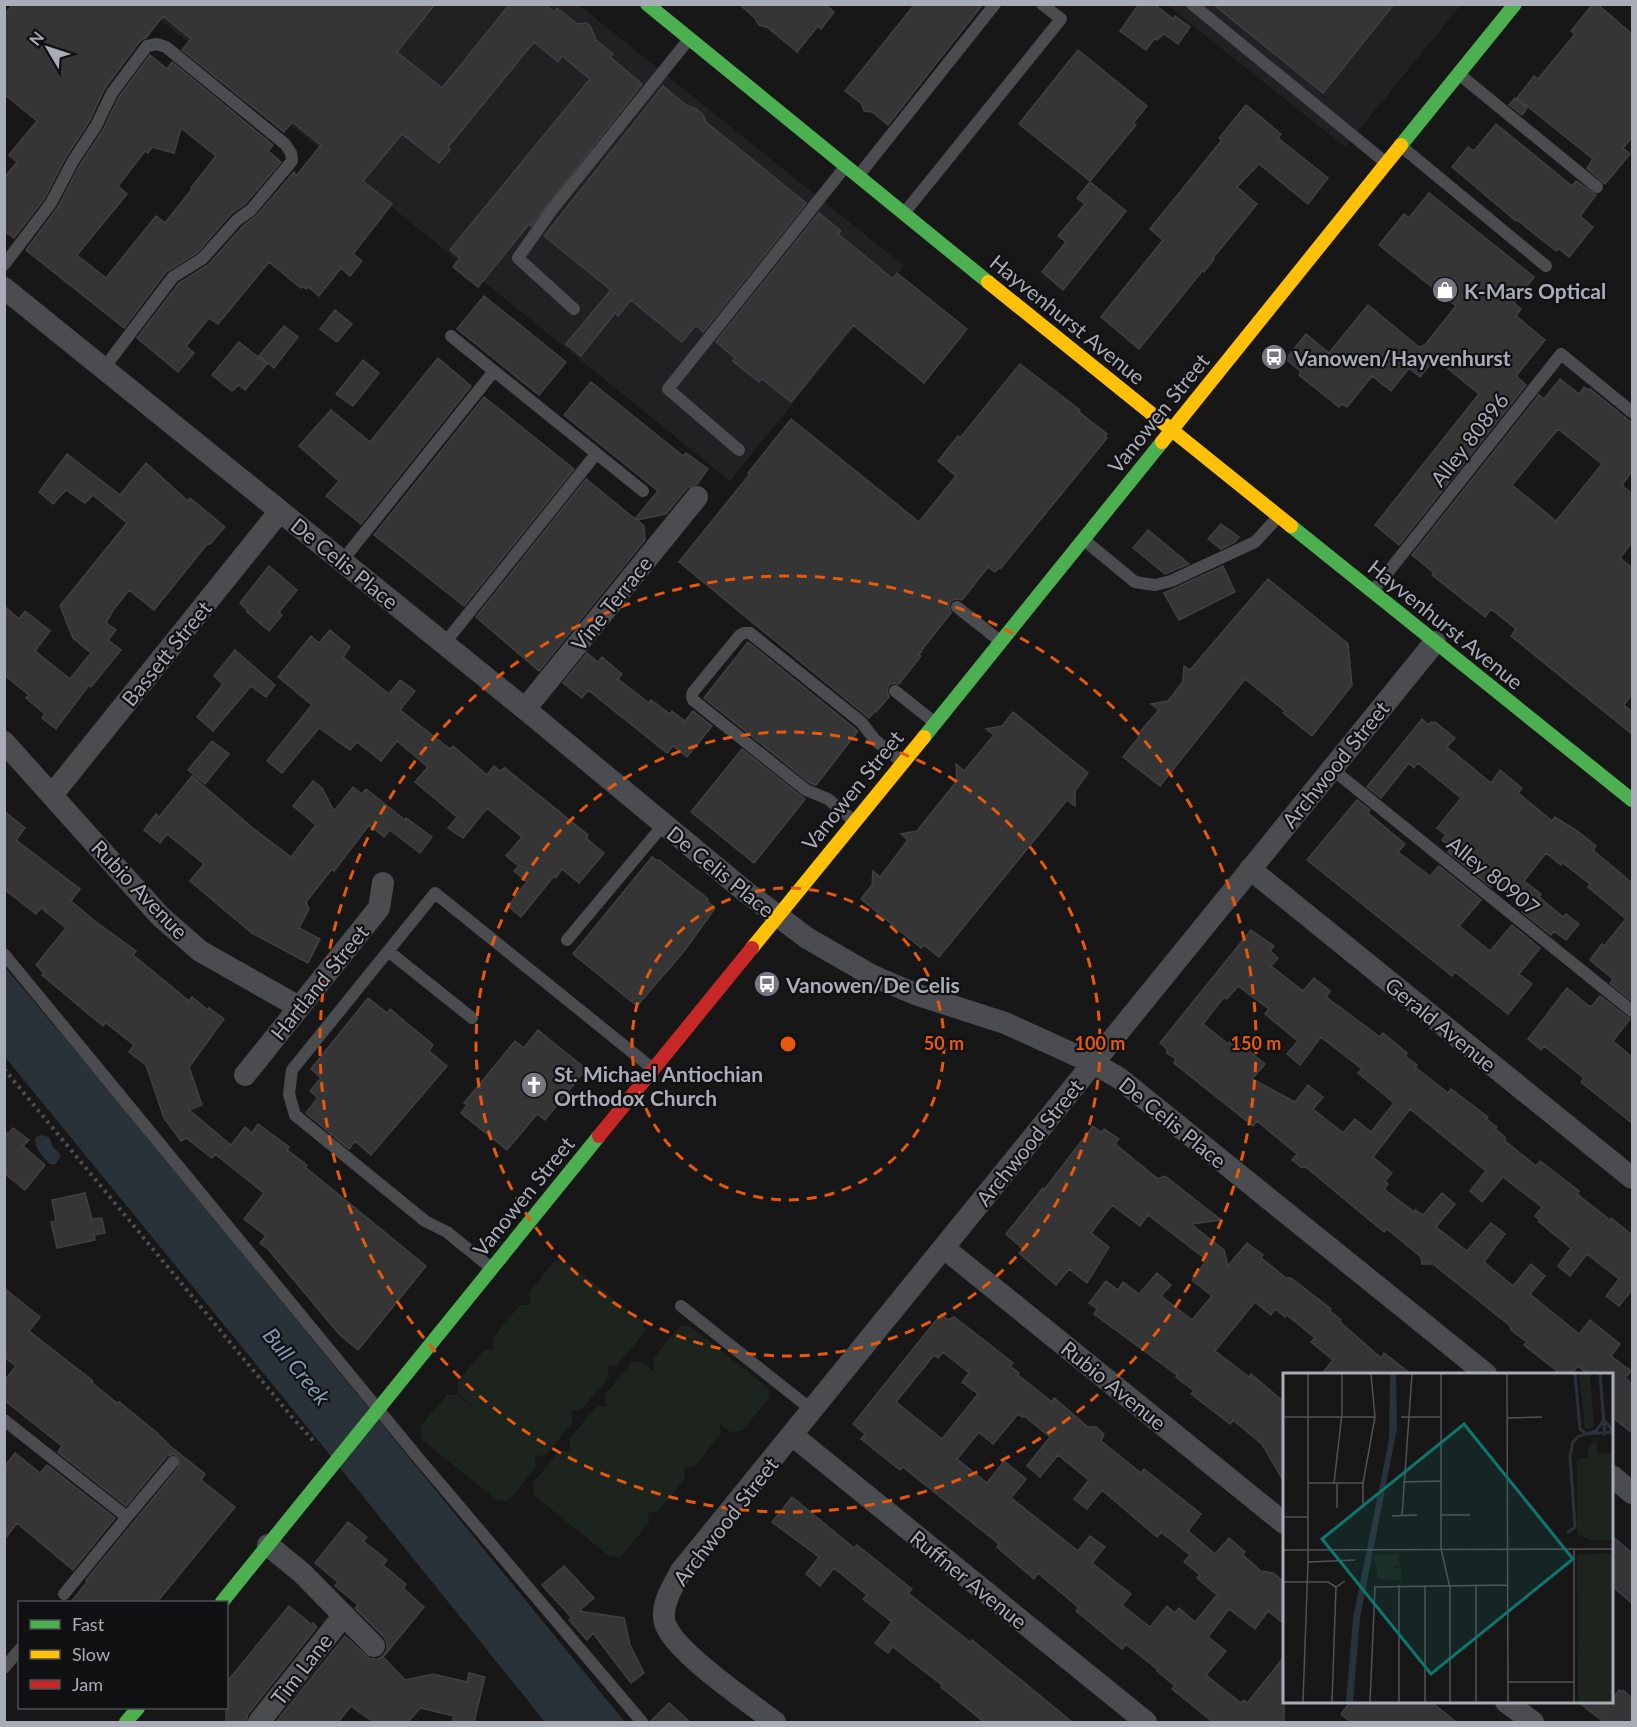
<svg xmlns="http://www.w3.org/2000/svg" width="1637" height="1727" viewBox="0 0 1637 1727" font-family="Lato,sans-serif">
<rect width="100%" height="100%" fill="#171717"/>
<path fill="#212123" d="M142 5H579L904 266 730 481Z
M1167 5H1461L1345 147Z"/>
<path fill="#1d241e" d="M555 1260 566 1261 643 1322 645 1332 617 1365 607 1366 609 1377 581 1410 571 1411 573 1422 546 1455 535 1456 536 1467 509 1500 498 1501 421 1439 420 1427 447 1395H457L492 1422 458 1394 457 1383 484 1350H494L493 1338 520 1305H530L529 1293Z
M680 1326H690L768 1388 769 1398 742 1431 731 1432 720 1424 721 1434 694 1467 684 1468 685 1479 658 1511 648 1513 649 1523 621 1556 610 1557 534 1495 533 1483 559 1451H570V1439L596 1406 606 1407 605 1395 632 1362H642L671 1385 654 1371 653 1359Z"/>
<path fill="#2a3239" d="M4 966 118 1101 625 1722H545L287 1402 5 1057Z
M40 1135 49 1137 53 1147 61 1155 56 1164H50C43 1156 32 1147 36 1137Z"/>
<path fill="#353536" stroke="#3f4043" stroke-width="1.5" fill-rule="evenodd" d="M13 4H435L397 52 442 88 510 4H545L554 12 557 8 577 24 586 23 590 26 596 40 613 54 610 57 642 84 531 226 529 224 478 287 453 267 460 258 450 250 590 79 562 56 558 62 534 42 448 147 450 150 439 163 402 134 363 181 392 204 353 254 362 261 350 276 341 268 319 296 308 287 306 289 302 286 301 288 269 262 218 324 209 318 186 346 194 353 178 372 137 338 179 283 208 265 243 226 257 215 294 172 297 175 321 145 292 122 284 132 182 50 191 39 163 16 146 38 140 41 105 88 89 122 66 157 44 199 14 238 4 231V178L17 162 9 155 37 121 4 94V15Z
M739 4H825L834 12 821 29 818 26 797 52 767 27 759 25 755 18Z
M915 4H983L888 125 872 112 864 111 861 103 845 91Z
M1139 4H1154L1173 19 1175 16 1190 27 1178 44 1164 34 1157 40 1155 38 1146 50 1120 31Z
M1213 4H1394L1323 93Z
M1593 4H1597L1632 34V137L1623 148 1630 154 1605 184 1587 168 1593 159 1517 98 1534 76 1538 79 1575 34 1571 31Z
M1078 50 1147 106 1133 123 1136 125 1090 181 1019 124Z
M150 55 167 69 172 62 273 145 268 151 281 162 245 204 231 214 197 253 166 272 124 328 26 250 58 207 80 165 103 130 119 97ZM181 128 216 156 191 188 192 189 165 223 156 216 106 278 77 255 127 194 118 186 145 151 148 153 152 147 174 153Z
M663 86 686 105 696 109 703 115 706 122 806 203 703 332 696 325 682 342 631 300 618 316 615 313 581 356 566 344 611 290 544 236Z
M1515 98 1527 108 1522 115 1509 105Z
M1246 105 1281 134 1278 138 1328 178 1308 204 1259 164 1237 187 1257 204 1213 258 1214 259 1204 272 1203 270 1139 349 1101 317 1163 240 1150 229 1222 140 1219 138Z
M1496 124 1572 186 1576 181 1596 195 1580 216 1593 227 1569 257 1558 248 1556 251 1517 220 1516 221 1452 167 1468 147 1474 151Z
M1090 182 1126 211 1063 290 1042 272 1066 242 1058 236 1085 204 1077 198Z
M1429 193 1534 277 1514 303 1521 309 1516 316 1545 340 1516 376 1526 385 1399 545 1375 525 1479 394 1435 358 1420 377 1409 368 1391 391 1372 376 1347 407 1342 404 1339 407 1299 375 1301 372 1286 359 1306 334 1329 353 1368 305 1419 347 1425 345 1456 306 1379 245 1404 214 1409 218Z
M819 213 841 231 838 234 893 279 897 273 967 329 924 383 853 325 791 402 762 379 759 382 733 361 735 358 716 342Z
M484 296 566 362 539 395 457 329Z
M335 310 352 324 337 342 320 329Z
M284 326 298 337 274 368 259 356Z
M239 342 267 364 245 390 239 385 232 391 212 375Z
M438 358 471 386 361 524 326 496 339 481 299 446 331 410 370 442Z
M363 360 379 373 353 406 336 394Z
M1020 364 1080 410 1078 411 1107 434 1105 436 1107 438 1001 568 1000 567 995 572 988 567 962 600 955 599 951 601 949 606 951 613 924 647 919 655 921 656 899 684 893 683 889 685 887 690 889 697 876 712 875 711 869 718 679 562 750 474 748 473 791 419 919 522 956 476 938 461 958 436 960 438Z
M1560 379 1579 394 1584 387 1588 390 1590 389 1632 423V471L1622 485 1632 494V542L1620 558 1632 568V694L1624 705 1632 712V734L1511 636 1516 629 1491 609 1485 617 1432 575 1434 573 1412 555 1539 395 1544 399ZM1558 429 1602 464 1556 521 1512 485Z
M591 382 683 456 686 453 708 469 697 484 687 488 666 514 637 520 644 526 645 540 539 671 476 617 586 479 635 519 658 491 564 415Z
M484 397 574 469 464 606 374 535Z
M67 454 120 495 146 463 188 501 190 498 225 527 210 544 208 543 154 610 129 590 114 609 106 623 116 630 108 640 121 650 91 687 89 685 56 729 42 718 45 714 26 698 29 695 4 675V606L19 619 25 611 50 631 35 651 70 679 91 653 73 638 60 606 127 523 93 495 85 503 66 490 53 504 39 492Z
M1221 524 1239 537 1235 542 1221 549 1208 539Z
M1148 530 1171 549 1189 564 1165 574 1133 548Z
M269 566 297 590 279 612 282 615 269 631 247 612 248 611 240 603Z
M1223 566 1235 592 1179 620 1164 593Z
M1268 579 1348 644 1352 685 1312 736 1283 713 1285 711 1245 679 1160 786 1123 757 1139 737 1138 734 1159 710 1151 704 1168 701 1183 682 1184 666 1190 670Z
M330 630 350 647 343 657 389 694 400 680 415 691 400 710 450 749 453 746 487 775 494 766 500 771 505 768 588 835 586 838 604 853 579 883 562 869 556 878 554 876 521 917 508 906 527 882 514 871 519 866 506 856 522 837 487 808 463 838 448 828 457 817 415 782 428 767 397 741 381 761 357 742 350 750 319 728 282 773 267 761 312 705 278 677 311 636 319 643Z
M748 642 858 731 816 785 810 783 704 698Z
M235 650 275 685 266 697 251 686 213 731 197 717 223 684 214 676Z
M587 653 598 662 602 657 622 674 618 679 649 703 651 700 670 714 672 711 685 721 693 711 712 726 687 757 673 746 667 753 588 690 582 698 563 683Z
M1013 712 1088 773 1075 791V806L1067 800 939 957 924 945 921 948 861 899 872 885 873 871 880 877 908 840 901 834 917 831 957 781 956 764 964 771 994 735 986 729 1002 726Z
M1422 719 1428 725 1431 722 1433 723 1435 722 1455 738 1447 747 1491 783 1500 770 1522 788 1518 793 1552 821 1555 817 1576 830 1596 846 1593 850 1632 883V1001L1610 983 1613 979 1590 960 1602 944 1604 946 1626 919 1588 887 1590 884 1563 863 1561 865 1546 853 1524 881 1541 894 1539 897 1563 917 1566 914 1579 924 1566 940 1554 931 1551 935 1522 912 1526 908 1495 882 1491 887 1448 852 1451 847 1442 840 1446 835 1437 828 1461 798 1418 763 1414 768 1409 763 1381 798 1367 787Z
M212 741 229 754 205 784 188 770Z
M742 749 805 799 754 863 691 812Z
M192 776 254 829 291 857 316 825 293 806 313 781 322 788 334 811 353 787 362 794 366 789 405 820 406 818 432 837 420 853 390 830 384 837 369 825 334 871 332 869 306 902 309 909 299 928 320 939 308 963 252 933 228 913 190 881 204 864 167 834 160 843 144 830 156 814 159 817Z
M1357 800 1370 810 1368 813 1405 844 1398 852 1430 876 1439 866 1481 900 1459 926 1490 951 1512 925 1540 948 1519 974 1532 984 1508 1014 1455 972 1452 976 1307 860Z
M4 811 25 828 16 840 80 889 71 901 96 922 136 951 133 955 189 1001 192 997 208 1010 209 1008 224 1019 189 1067 202 1105 189 1110 231 1145 245 1127 252 1133 258 1124 289 1147 287 1150 307 1165 305 1167 426 1266 358 1350 339 1334 268 1249 260 1243 266 1236 244 1219 264 1193 215 1154 212 1158 186 1138 181 1141 164 1118 146 1065 129 1052 134 1045 106 1023 103 1026 42 975 44 973 36 965 66 928 41 908 36 914 4 889Z
M652 857 658 861 659 860 708 899 707 901 715 908 685 950 637 1006 573 954Z
M1251 930 1274 946 1270 951 1278 958 1271 966 1303 991 1314 978 1330 991 1326 997 1380 1037 1383 1033 1407 1053 1405 1056 1417 1065 1415 1067 1448 1093 1451 1089 1488 1117 1486 1119 1497 1127 1495 1129 1505 1137V1141L1536 1166 1540 1161 1579 1191 1577 1194 1610 1220 1611 1218 1632 1235V1290L1619 1306 1606 1296 1619 1279 1587 1254 1570 1276 1558 1266 1571 1248 1539 1222 1540 1221 1535 1216 1542 1207 1503 1177 1482 1202 1470 1191 1486 1171 1410 1109 1373 1157 1392 1173 1385 1181 1388 1184 1384 1189 1414 1212 1415 1210 1423 1215 1442 1193 1455 1204 1436 1227 1467 1251 1491 1223 1505 1234 1484 1262 1513 1286 1531 1264 1545 1276 1530 1294 1579 1334 1590 1320 1620 1344 1611 1356 1631 1371 1625 1378 1632 1384V1433L1611 1416V1374H1588L1578 1366 1571 1374H1561L1524 1345 1527 1342 1511 1330 1510 1326 1478 1300 1433 1264H1422L1421 1257 1387 1229 1384 1232 1307 1168 1301 1167 1292 1160 1297 1154 1257 1121 1253 1126 1174 1063 1176 1059 1167 1053V1049L1160 1043ZM1238 986 1269 1009 1265 1014 1298 1041 1287 1054 1300 1065 1321 1037 1362 1069 1358 1073 1394 1103 1371 1132 1355 1119 1343 1133 1313 1109 1323 1097 1308 1085 1295 1102 1252 1079 1265 1064 1233 1038 1228 1044 1203 1024 1224 997 1227 999Z
M1567 988 1589 1006H1592L1600 996 1630 1019 1613 1041 1632 1057V1123L1581 1082 1584 1078 1544 1046 1541 1050 1528 1039Z
M368 998 387 1013 390 1009 433 1045 429 1051 447 1066 371 1155 355 1141 349 1149 306 1113 318 1098 310 1091 321 1078 311 1069Z
M538 1030 586 1069 545 1120 537 1114 507 1150 461 1113 467 1105 464 1103 515 1041 524 1048Z
M1093 1126 1101 1132 1104 1129 1119 1139 1115 1144 1158 1179 1165 1176 1221 1220 1191 1224 1224 1250 1228 1266 1247 1243 1263 1255 1261 1258 1286 1278H1291L1331 1309 1330 1311 1341 1320 1340 1322 1381 1358 1384 1353 1411 1374H1322L1333 1360 1311 1342 1315 1338 1287 1315 1285 1317 1275 1309 1271 1315 1255 1302 1215 1351 1249 1377 1251 1374 1284 1402V1482L1262 1444 1233 1420 1230 1424 1191 1394 1194 1391 1176 1377 1177 1375 1094 1314 1097 1309 1089 1303 1106 1281 1118 1290 1123 1282 1139 1294 1157 1273 1171 1285 1161 1296 1192 1320 1212 1296 1192 1280 1207 1260 1148 1215 1140 1226 1112 1205 1091 1233 1109 1247 1087 1283 1069 1269 1056 1285 1019 1253 1023 1249 1006 1234 1043 1188 1044 1190Z
M13 1128 29 1140 23 1146 45 1165 25 1190 4 1173V1131L8 1134Z
M85 1193 92 1219 102 1218 105 1233 94 1235 95 1240 57 1248 51 1222 56 1221 52 1200Z
M4 1288 40 1317 29 1331 93 1381 92 1383 117 1403 119 1402 156 1432 170 1446 205 1474 201 1480 235 1507 157 1602H71L87 1582 86 1580 179 1467 180 1459 174 1454 167 1456 126 1506 58 1452 62 1446 4 1400V1381L16 1366 4 1357Z
M941 1314 948 1320 954 1317 989 1344 1013 1363 1010 1366 1019 1373 1018 1375 1052 1402 1054 1398 1088 1427H1096L1104 1434 1101 1441 1141 1473 1144 1469 1201 1514 1188 1531 1215 1554 1229 1538 1245 1552 1243 1555 1261 1571 1273 1573 1284 1582V1624L1268 1611 1255 1629 1229 1609 1208 1637 1226 1651 1206 1675 1241 1703 1244 1700 1247 1703 1284 1657V1722H1213L1172 1689 1175 1686 1157 1671 1158 1670 1126 1644 1122 1649 1076 1611 1079 1608 1038 1573 1034 1579 997 1547 999 1544 903 1467 900 1470 861 1439 865 1434 853 1424ZM943 1352 969 1373 962 1382 978 1394 942 1439 896 1402 934 1355 938 1358ZM1018 1414 1023 1417 1024 1416 1050 1437 1027 1466 1040 1477 1058 1455 1089 1480 1074 1499 1087 1509 1102 1490 1157 1537 1161 1532 1190 1555 1184 1562 1200 1575 1197 1578 1217 1595 1195 1622 1179 1608 1175 1613 1167 1606 1150 1627 1122 1605 1131 1594 1092 1563 1105 1547 1090 1536 1078 1551 1011 1498 1026 1479 1004 1461 987 1483 957 1459 979 1432 993 1444Z
M15 1453 40 1473 47 1465 115 1518 73 1570 17 1523 4 1540V1467Z
M792 1497 854 1548 857 1545 912 1589 908 1593 970 1642 972 1640 1072 1722H984L941 1687 942 1685 893 1647 888 1653 875 1643 892 1622 863 1599 867 1595 834 1568 820 1586 806 1574 819 1557 772 1522Z
M348 1522 367 1537 363 1541 387 1560 383 1565 406 1584 403 1588 424 1607 383 1657 405 1680 433 1674 467 1682 469 1673 485 1677 474 1722H452L454 1716 420 1708 408 1722H373L351 1706 338 1722H276L345 1636 370 1659H378L383 1656 387 1650V1643L384 1637 355 1608 358 1605 335 1586 338 1582 315 1563Z
M1611 1535 1632 1553V1603L1611 1585Z
M564 1566 594 1598 579 1611 624 1618 630 1645 644 1673 631 1683 593 1633 587 1640 569 1620 572 1618 542 1585Z
M289 1606 312 1625 313 1623 317 1627 248 1714 246 1722H226V1683Z
M1619 1690 1621 1692 1623 1690 1632 1698V1722H1604L1577 1701H1611Z
M1351 1701H1430L1456 1722H1351L1341 1714Z
M669 1703 690 1722H650Z"/>
<g fill="none" stroke-linecap="round" stroke-linejoin="round">
<path stroke="#4d4e52" stroke-width="4" stroke-dasharray="3 4.5" stroke-linecap="butt" d="M4 1069 291 1416 316 1444"/>
<path stroke="#4b4c50" stroke-width="12" d="M1192 4 1385 162
M1460 75 1597 187
M1402 147 1546 266
M859 175 995 4
M905 212 1061 19 1042 4
M4 265 51 203 73 161 96 126 112 93 147 46 157 44 166 47 285 144 291 153 292 161 251 210 237 220 202 259 173 277 104 368
M574 309 518 258 551 211 689 39
M494 371 643 491
M739 450 668 389 845 167
M1084 540 1135 582 1155 585 1171 581 1255 542 1279 516
M342 561 494 371 451 336
M1373 591 1561 354 1632 412
M957 607 1000 641
M444 644 596 454
M895 691 934 722
M1332 769 1632 1011
M854 821 828 799 806 790 693 700 692 696 693 692 740 635 744 633H750L861 722 875 740 902 762
M567 940 664 824
M388 951 472 1018
M4 954 420 1460 642 1722
M490 1267 447 1232 425 1221 295 1115 289 1094 292 1070 435 893 653 1069
M681 1306 812 1410
M4 1420 127 1517 64 1594
M127 1517 173 1462
M4 1668 20 1649"/>
<path stroke="#4b4c50" stroke-width="22" d="M4 288 525 709 746 892 807 938 871 975 915 994 1005 1023 1093 1063 1119 1078 1486 1374
M525 709 697 497
M4 742 160 916 200 951 299 1007
M52 795 280 511
M1250 869 1632 1178
M245 1075 379 908 383 883
M944 1248 1284 1523
M792 1435 1146 1722
M1612 1476 1632 1493
M268 1545 302 1573 374 1646
M1506 1702 1533 1722
M259 1722 344 1615
M775 1722C750 1703 673 1651 665 1623 660 1606 673 1586 681 1571L1435 642"/>
<path stroke="#4caf50" stroke-width="14" d="M647 4 988 282
M1401 145 1515 4
M1291 526 1632 800
M924 737 1162 442
M222 1602 599 1136
M126 1722 138 1708"/>
<path stroke="#ffc107" stroke-width="14" d="M988 282 1291 526
M1162 442 1401 145
M752 948 924 737"/>
<path stroke="#c62828" stroke-width="14" d="M599 1136 752 948"/>
</g>
<g fill="none" stroke="#e8590c" stroke-width="3" stroke-dasharray="10 8">
<circle cx="788" cy="1044" r="156"/>
<circle cx="788" cy="1044" r="312"/>
<circle cx="788" cy="1044" r="468"/>
</g>
<defs>
<g id="shop-disc" transform="scale(1.35)"><circle r="9.5" fill="#757880" stroke="#111113"/><path d="M-5-2.5h2.3a2.7 3.5 0 0 1 5.4 0H5L5.5 6h-11ZM-1.5-2.5h3a1.5 2.3 0 0 0-3 0Z" fill="#fff"/></g>
<g id="bus-disc" transform="scale(1.35)"><circle r="9.5" fill="#757880" stroke="#111113"/><path d="M-5-6H5V4H4V6H2V4H-2V6H-4V4H-5ZM-3.5-4V0h7V-4ZM-3.5 1.2v1.5H-2V1.2ZM2 1.2v1.5H3.5V1.2Z" fill="#fff"/></g>
<g id="church-disc" transform="scale(1.35)"><circle r="9.5" fill="#757880" stroke="#111113"/><path d="M-1.2-6h2.4v3.5h3.3v2.4h-3.3V6h-2.4V-.1h-3.3v-2.4h3.3Z" fill="#fff"/></g>
</defs>
<g fill-rule="evenodd">
<use href="#shop-disc" x="1445" y="290"/>
<use href="#bus-disc" x="1274" y="357"/>
<use href="#bus-disc" x="767" y="984"/>
<use href="#church-disc" x="534" y="1085"/>
</g>
<g text-anchor="middle" dominant-baseline="central" stroke-width="4.5" stroke-linejoin="round" paint-order="stroke">
<g font-size="21" font-weight="bold" fill="#a8adb8" stroke="#111113" text-anchor="start">
<text x="1464" y="290">K-Mars Optical</text>
<text x="1294" y="357">Vanowen/Hayvenhurst</text>
<text x="786" y="984">Vanowen/De Celis</text>
<text x="554" y="1073">St. Michael Antiochian<tspan x="554" dy="24">Orthodox Church</tspan></text>
</g>
<g font-size="21" fill="#a8adb8" stroke="#111113">
<text transform="translate(1068 319) rotate(39)">Hayvenhurst Avenue</text>
<text transform="translate(1158 413) rotate(-51)">Vanowen Street</text>
<text transform="translate(1469 439) rotate(-52)">Alley 80896</text>
<text transform="translate(345 563) rotate(39)">De Celis Place</text>
<text transform="translate(611 603) rotate(-51)">Vine Terrace</text>
<text transform="translate(1446 624) rotate(39)">Hayvenhurst Avenue</text>
<text transform="translate(166 653) rotate(-51)">Bassett Street</text>
<text transform="translate(1335 764) rotate(-51)">Archwood Street</text>
<text transform="translate(852 790) rotate(-51)">Vanowen Street</text>
<text transform="translate(721 871) rotate(39)">De Celis Place</text>
<text transform="translate(1494 875) rotate(39)">Alley 80907</text>
<text transform="translate(140 889) rotate(46)">Rubio Avenue</text>
<text transform="translate(319 982) rotate(-51)">Hartland Street</text>
<text transform="translate(1441 1024) rotate(39)">Gerald Avenue</text>
<text transform="translate(1173 1122) rotate(39)">De Celis Place</text>
<text transform="translate(1029 1142) rotate(-51)">Archwood Street</text>
<text transform="translate(523 1196) rotate(-51)">Vanowen Street</text>
<text transform="translate(1114 1385) rotate(39)">Rubio Avenue</text>
<text transform="translate(725 1521) rotate(-52)">Archwood Street</text>
<text transform="translate(969 1579) rotate(39)">Ruffner Avenue</text>
<text transform="translate(301 1669) rotate(-52)">Tim Lane</text>
</g>
<g font-size="22" font-style="italic" fill="#7f9bb3" stroke="#111113">
<text transform="translate(297 1366) rotate(51)">Bull Creek</text>
</g>
</g>
<g transform="translate(1283 1373)">
<rect width="330" height="330" fill="#171717"/>
<path d="M296 1H307L311 52 307 56 302 55ZM314 64 315 81 330 80V167H307L294 161V87L305 84 306 73ZM330 180V329H295L294 182ZM115 181 116 192 108 194 118 196V207L95 206 91 182Z" fill="#1d241e"/>
<path d="M107 1H113L114 55 77 245 70 329H63L70 245 106 67Z" fill="#2a3239"/>
<path fill="none" stroke="#2a3239" stroke-width="3" d="M292 1 297 56 304 61 330 59M317 1 322 63M284 160 292 154 287 83 290 69 296 63 313 58 321 47 330 58"/>
<path fill="none" stroke="#515357" stroke-width="1.5" d="M158 1V176L167 215V329M224 1 225 329M0 44H92M118 44H158M224 45 259 44M120 109 158 108M25 110H80M51 110 59 40V1M54 110V135M80 133V110L92 44 88 1M158 142H187M109 143 134 142M119 143 129 1M0 144H25M291 176V329M0 177 330 176M25 189 72 187M0 209H45L53 214 62 208M142 212V329M193 212V329M225 309H291M20 329 25 189V1M49 329 53 214M87 329 92 214 224 212M116 329V212"/>
<path fill="#0f766e" fill-opacity="0.15" stroke="#0f766e" stroke-width="3" d="M181 51 290 186 148 301 39 166Z"/>
<rect width="330" height="330" fill="none" stroke="#a8adb8" stroke-width="3"/>
</g>
<circle cx="788" cy="1044" r="9" fill="#e8590c" stroke="#111113" stroke-width="3"/>
<g font-size="18" text-anchor="middle" font-weight="bold" fill="#e8590c" stroke="#111113" stroke-width="4.5" stroke-linejoin="round" paint-order="stroke">
<text x="944" y="1050">50 m</text>
<text x="1100" y="1050">100 m</text>
<text x="1256" y="1050">150 m</text>
</g>
<rect width="1637" height="1727" fill="none" stroke="#a8adb8" stroke-width="12"/>
<rect x="18" y="1601" width="210" height="108" fill="#111113" stroke="#4d4f55" stroke-width="1.5"/>
<rect x="30" y="1620" width="30" height="9" fill="#4caf50" stroke="#4d4f55" stroke-width="1.5"/>
<text x="72" y="1631" font-size="18" fill="#a8adb8">Fast</text>
<rect x="30" y="1650" width="30" height="9" fill="#ffc107" stroke="#4d4f55" stroke-width="1.5"/>
<text x="72" y="1661" font-size="18" fill="#a8adb8">Slow</text>
<rect x="30" y="1680" width="30" height="9" fill="#c62828" stroke="#4d4f55" stroke-width="1.5"/>
<text x="72" y="1691" font-size="18" fill="#a8adb8">Jam</text>
<g transform="translate(48 48) rotate(309)" stroke="#111113" stroke-width="4.5" paint-order="stroke">
<path d="M0-4.5L10 22L0 15L-10 22Z" fill="#a8adb8"/>
<text y="-9" font-size="16" font-weight="bold" text-anchor="middle" fill="#a8adb8">N</text>
</g>
</svg>
